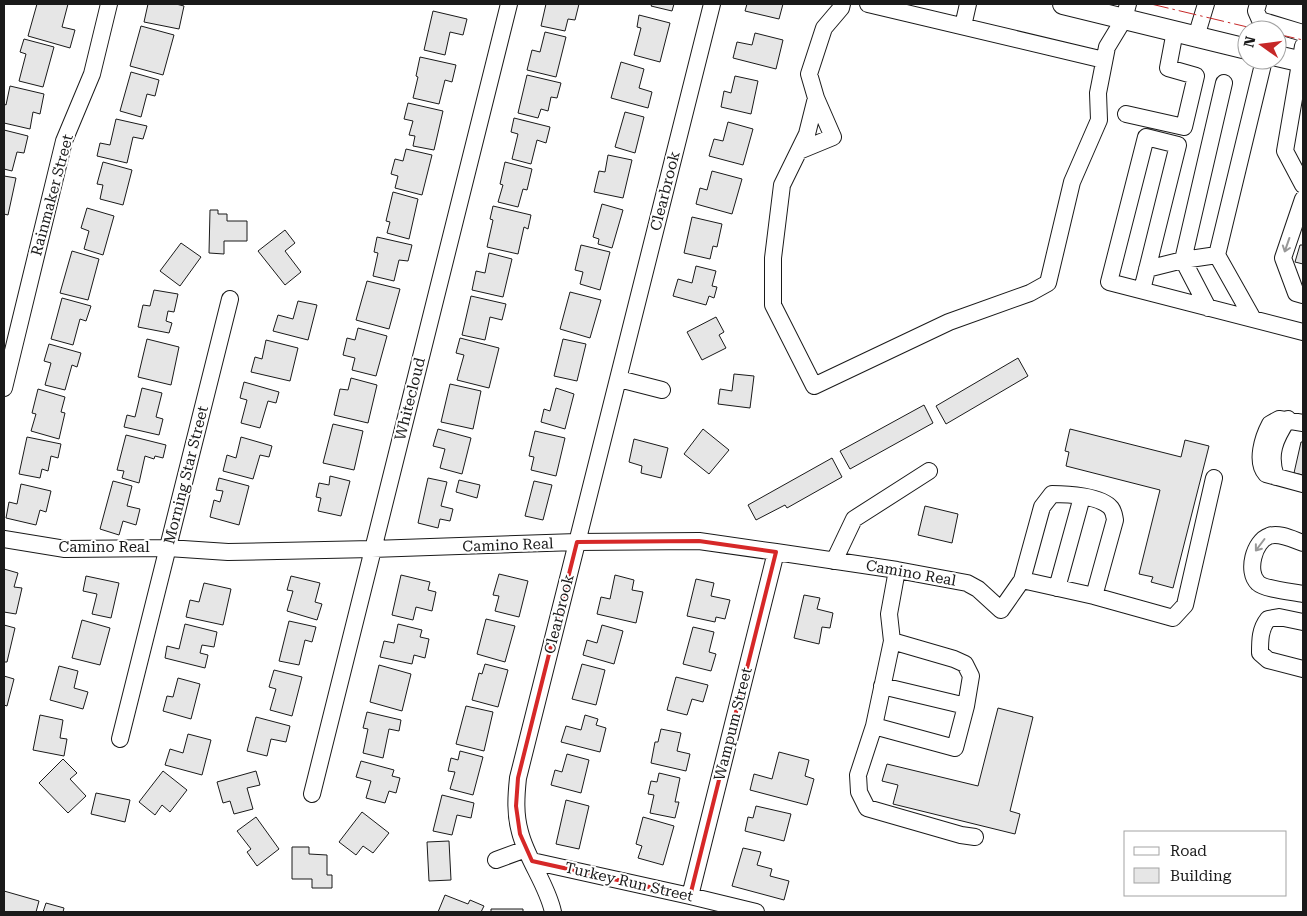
<svg xmlns="http://www.w3.org/2000/svg" width="1307" height="916" viewBox="0 0 1307 916" font-family="'Roboto Serif',serif">
<rect width="100%" height="100%" fill="#fff"/>
<path fill="#e6e6e6" stroke="#1a1a1a" d="M37 4H68L62 27 75 30 70 48 28 36Z
M148 4H176L184 6 179 29 144 22Z
M546 4H579L575 20 568 19 565 31 541 26Z
M652 4H674L672 11 651 6Z
M747 4H783L779 19 745 11Z
M433 11 467 19 463 35 450 32 445 55 424 50Z
M639 15 670 23 660 62 634 55 641 28 637 27Z
M141 26 174 35 163 75 130 66Z
M545 32 566 37 556 77 527 70 532 50 540 52Z
M755 33 783 40 776 69 733 58 737 42 752 45Z
M24 39 54 47 43 87 19 81 26 54 20 52Z
M420 57 456 65 452 82 445 80 439 104 413 98 418 77 416 76Z
M621 62 644 69 639 88 652 92 648 108 611 98Z
M131 72 159 80 155 96 147 94 141 117 120 111Z
M527 75 561 83 557 98 551 97 548 111 541 109 538 118 518 113Z
M735 76 758 81 751 114 721 107 724 91 731 93Z
M10 86 44 94 40 114 33 112 30 129 4 123V104L6 105Z
M408 103 443 111 434 150 413 146 415 136 409 135 413 121 404 119Z
M625 112 644 117 635 153 615 147Z
M514 118 550 127 546 143 537 140 531 164 512 159 518 134 511 132Z
M116 119 147 126 143 139 133 137 127 163 97 156 100 143 110 145Z
M728 122 753 129 743 165 709 156 714 139 723 141Z
M4 130 28 136 24 153 17 152 12 171 4 169Z
M406 149 432 155 422 195 395 188 398 176 391 174 395 159 403 161Z
M608 155 632 160 623 198 594 192 599 171 605 172Z
M103 162 132 170 123 205 100 199 103 185 97 184Z
M505 162 532 169 527 190 523 189 518 207 498 202 503 185 500 184Z
M712 171 742 179 732 214 696 204 700 188 707 190Z
M4 176 16 178 8 215 4 214Z
M393 192 418 199 409 239 387 233 390 222 386 221Z
M602 204 623 210 612 248 598 244 599 239 593 237Z
M493 206 531 215 528 229 524 227 518 254 487 247 493 220 490 219Z
M87 208 114 216 103 255 84 249 89 231 81 228Z
M210 210H218V214H227V221H247V241H224V254L209 253Z
M692 217 722 224 717 247 713 246 710 259 684 253Z
M285 230 295 243 285 251 301 272 285 285 258 251Z
M377 237 412 245 408 261 399 260 394 281 373 276 378 253 374 252Z
M181 243 201 257 180 286 160 271Z
M581 245 610 252 600 290 580 284 583 272 575 270Z
M1300 245H1303V264L1295 262Z
M72 251 99 259 88 300 60 293Z
M489 253 512 259 503 297 472 290 476 271 485 273Z
M696 266 716 271 712 286 717 287 714 298 709 296 706 305 673 296 678 279 692 283Z
M367 281 400 289 389 329 356 320Z
M154 290 178 294 174 312 168 311 166 321 172 323 169 333 138 327 143 305 150 306Z
M570 292 601 300 590 338 560 329Z
M471 296 506 304 502 320 490 317 485 340 462 335Z
M62 298 91 306 86 321 80 319 73 345 51 339Z
M298 301 317 305 308 340 273 331 278 315 293 319Z
M716 317 724 332 719 335 726 348 702 360 687 332Z
M358 328 387 336 376 376 352 370 355 358 343 355 347 338 355 340Z
M460 338 499 348 489 388 457 380 464 355 456 353Z
M147 339 179 347 171 385 138 377Z
M563 339 586 344 577 381 554 376Z
M266 340 298 348 290 381 251 372 255 357 262 359Z
M49 344 81 353 77 367 72 365 65 390 45 385 51 363 44 361Z
M1018 358 1028 376 946 424 936 406Z
M734 374 754 376 750 408 718 404 720 389 732 391Z
M351 378 377 385 368 423 334 415 340 389 348 390Z
M244 382 279 392 276 403 268 401 260 428 241 423 247 400 240 398Z
M450 384 481 391 473 429 441 422Z
M142 388 162 393 156 417 163 419 159 435 124 427 127 415 135 417Z
M556 388 574 394 565 429 541 422 544 409 550 411Z
M38 389 65 397 61 412 65 413 59 439 31 431 36 414 32 413Z
M924 405 933 423 850 469 840 451Z
M333 424 363 431 354 470 323 463Z
M438 429 471 438 462 474 440 468 445 449 433 446Z
M703 429 729 450 709 474 684 454Z
M1070 429 1181 457 1185 440 1209 446 1173 588 1151 582 1153 577 1139 574 1160 490 1066 466 1069 452 1065 451Z
M535 431 565 438 556 476 531 470 534 457 529 456Z
M126 435 166 445 163 458 155 456 154 459 145 456 139 483 122 478 124 471 117 470Z
M27 437 61 444 58 458 51 456 48 471 42 469 40 478 19 474Z
M241 437 272 446 269 457 260 455 253 479 223 471 227 455 236 458Z
M634 439 668 448 661 478 641 473 642 466 629 462Z
M1301 442H1303V475L1294 473Z
M832 458 842 477 787 508 785 505 756 520 748 505Z
M330 476 350 481 341 516 318 511 321 498 316 497 319 483 329 485Z
M219 478 249 486 239 525 210 517 214 500 220 502 223 491 216 490Z
M428 478 447 482 441 506 453 509 450 521 440 519 438 528 418 523Z
M459 480 480 485 477 498 456 492Z
M113 481 132 486 127 506 140 509 136 525 123 521 119 535 100 529Z
M534 481 552 485 543 520 525 516Z
M21 484 51 491 46 512 40 510 36 525 6 518 9 502 17 504Z
M925 506 958 514 952 543 918 535Z
M4 569 18 573 14 587 22 588 16 614 4 612Z
M499 574 528 581 519 617 495 611 499 596 493 595Z
M401 575 430 582 428 590 436 592 432 611 416 607 413 620 392 615Z
M615 575 634 580 632 590 643 592 636 623 597 614 601 597 610 599Z
M86 576 119 583 111 618 92 614 97 594 83 591Z
M291 576 320 583 315 602 322 604 317 620 287 611 293 591 287 590Z
M696 579 714 583 711 596 730 600 725 619 716 617 715 622 687 616Z
M204 583 231 589 223 625 186 617 190 600 199 602Z
M804 595 820 598 817 609 833 613 830 628 822 627 819 644 794 638Z
M486 619 515 626 505 662 477 654Z
M82 620 110 628 100 665 72 658Z
M289 621 316 627 312 642 305 640 299 665 279 661Z
M185 624 217 632 214 647 202 645 200 653 208 655 205 668 165 658 167 646 179 649Z
M398 624 422 630 420 637 429 639 425 658 414 655 412 664 380 657 384 641 394 643Z
M4 625 15 628 7 662H4Z
M602 625 623 631 614 664 583 655 587 640 597 643Z
M693 627 714 632 709 652 716 654 711 671 683 664Z
M485 664 508 670 498 707 472 700 479 673 482 674Z
M582 664 605 670 596 705 572 699Z
M379 665 411 674 402 711 370 702Z
M59 666 78 671 74 688 88 692 83 709 50 700Z
M274 670 302 677 292 716 270 710 276 689 269 687Z
M4 676 14 679 7 706 4 705Z
M676 677 708 685 703 702 692 699 687 715 667 710Z
M178 678 200 684 191 719 163 711 167 696 173 697Z
M466 706 493 712 484 751 456 744Z
M998 708 1033 717 1010 811 1020 814 1015 834 893 804 898 785 882 781 887 764 978 786Z
M367 712 401 720 399 731 389 729 383 758 363 753 368 729 363 728Z
M40 715 63 720 60 738 67 739 64 756 33 750Z
M585 715 598 719 596 725 606 728 600 752 561 742 566 726 581 730Z
M256 717 290 726 286 742 271 739 267 756 247 751Z
M661 729 681 733 677 751 690 754 686 771 651 763 655 742H658Z
M188 734 211 740 202 775 165 765 170 749 183 753Z
M460 751 483 757 473 795 450 789 455 772 448 771 451 758 458 760Z
M779 752 809 760 805 776 814 779 807 805 750 790 754 774 772 779Z
M567 754 589 760 581 793 551 785 555 770 562 772Z
M63 759 77 773 70 779 86 796 68 813 39 783Z
M361 761 394 770 392 776 400 778 396 793 389 791 385 803 366 798 371 781 356 777Z
M163 771 187 790 170 812 162 805 155 815 139 802Z
M256 771 260 785 247 788 253 809 234 814 230 801 223 803 217 782Z
M659 773 680 778 675 802H679L675 818 650 813 654 795 648 794 651 781 657 782Z
M96 793 130 800 125 822 91 814Z
M442 795 474 803 471 818 457 815 452 835 433 831Z
M566 800 589 806 579 849 556 844Z
M756 806 791 814 784 841 745 831 748 817 753 818Z
M362 812 389 833 373 853 363 846 356 855 339 842Z
M256 817 279 849 257 866 247 852 251 849 237 831Z
M643 817 674 826 663 865 638 858 642 846 636 844Z
M449 841 451 880 429 881 427 842Z
M292 847H309V854L327 855V875H332V888H312V879H292Z
M743 848 761 852 757 865 772 869 770 876 789 881 784 900 732 886Z
M4 891 39 901 36 912H4Z
M445 895 468 904 470 900 484 906 481 912H438Z
M46 903 64 908 63 912H43Z
M491 909H523V912H491Z"/>
<g fill="none" stroke-linecap="round" stroke-linejoin="round">
<g stroke="#1a1a1a" stroke-width="18">
<path id="minor" d="M842 4 841 8 824 28 809 74 816 98 807 134 782 185 773 258V305L814 386 949 322 1030 293 1048 283 1072 182 1099 120 1098 93 1107 47 1124 19 1128 4
M868 4 1104 60
M1258 4 1256 11 1260 20 1303 33
M963 26 968 4
M1196 37 1206 4
M1303 46 1285 151 1303 185
M1224 83 1183 260 1217 255 1264 60
M1126 114 1184 127 1196 76 1168 68 1175 31
M799 151 833 137 816 98
M1303 199 1283 258 1296 293 1303 295
M1217 255 1253 319
M1147 269 1183 260 1208 308
M1142 290 1178 145 1146 137 1109 282 1303 332
M619 379 662 390
M4 388 64 141 92 74 109 4
M1303 423 1279 419 1270 424C1263 437 1255 462 1266 474L1303 484
M1276 477C1268 454 1275 439 1288 419
M4 539 65 549 168 548 228 552 372 549 577 542 699 541 776 552 897 570 967 583 978 589 1001 610 1022 580 1042 507 1052 494C1068 494 1101 496 1111 508 1114 512 1114 515 1115 520L1094 596 1022 580
M1303 543C1294 540 1279 532 1269 536 1254 541 1246 572 1258 583 1264 589 1293 592 1303 594
M834 561 854 519 929 471
M1057 588 1082 497
M1094 596 1173 618 1185 605 1214 478
M1303 622 1279 617 1268 619C1260 629 1260 640 1260 653L1268 660 1303 669
M892 641 874 726 955 748 966 706 971 676 965 664 954 659 892 641 889 614 897 570
M882 686 966 706
M874 726 858 775 859 792 867 808 961 835 975 837
M120 739 230 299
M312 794 509 4
M496 860 526 849
M532 861 690 896 756 912
M690 896 776 552
M553 912C547 884 527 860 520 832 515 814 516 797 518 778L712 4"/>
</g>
<g stroke="#1a1a1a" stroke-width="22">
<path id="major" d="M1063 4 1247 49
M1277 56 1303 62"/>
</g>
<use href="#minor" stroke="#fff" stroke-width="16"/>
<use href="#major" stroke="#fff" stroke-width="20"/>
<path stroke="#c62828" stroke-width="1" stroke-dasharray="18 4 2.5 4" stroke-linecap="butt" d="M1151 4 1260 30
M1277 34 1303 40"/>
</g>
<defs><path id="oneway-shaft" d="M-6 0H5M1.5-3L5.5 0L1.5 3" fill="none" stroke-width="1.6" stroke-linecap="round" stroke-linejoin="round" transform="scale(1.25)"/></defs>
<g stroke="#989898">
<use href="#oneway-shaft" transform="translate(1287 245) rotate(109)"/>
<use href="#oneway-shaft" transform="translate(1260 545) rotate(127)"/>
</g>
<path fill="none" stroke="#d62828" stroke-width="4" stroke-linejoin="round" d="M699 541 776 552 690 896 532 861 520 834 516 806 518 778 577 542Z"/>
<g text-anchor="middle" dominant-baseline="central" stroke-width="4" stroke-linejoin="round" paint-order="stroke">
<g font-size="15" fill="#1a1a1a" stroke="#fff">
<text transform="translate(665 191) rotate(-76)">Clearbrook</text>
<text transform="translate(52 195) rotate(-75)">Rainmaker Street</text>
<text transform="translate(410 399) rotate(-76)">Whitecloud</text>
<text transform="translate(186 475) rotate(-76)">Morning Star Street</text>
<text transform="translate(508 545) rotate(-2)">Camino Real</text>
<text x="104" y="547">Camino Real</text>
<text transform="translate(911 573) rotate(10)">Camino Real</text>
<text transform="translate(559 614) rotate(-76)">Clearbrook</text>
<text transform="translate(733 724) rotate(-76)">Wampum Street</text>
<text transform="translate(629 882) rotate(13)">Turkey Run Street</text>
</g>
</g>
<rect width="1307" height="916" fill="none" stroke="#1a1a1a" stroke-width="10"/>
<rect x="1124" y="831" width="162" height="65" fill="#ffffff" stroke="#a3a3a3"/>
<rect x="1134" y="847" width="25" height="8" fill="#ffffff" stroke="#a3a3a3"/>
<text x="1170" y="856" font-size="15" fill="#1a1a1a">Road</text>
<rect x="1134" y="868" width="25" height="15" fill="#e6e6e6" stroke="#a3a3a3"/>
<text x="1170" y="881" font-size="15" fill="#1a1a1a">Building</text>
<g transform="translate(1262 45) rotate(284)"><circle r="24" fill="#ffffff" stroke="#a3a3a3"/>
<path d="M0-4L9 19L0 12L-9 19Z" fill="#c62828"/>
<text y="-8" font-size="14" font-weight="bold" text-anchor="middle" fill="#1a1a1a">N</text>
</g>
</svg>
